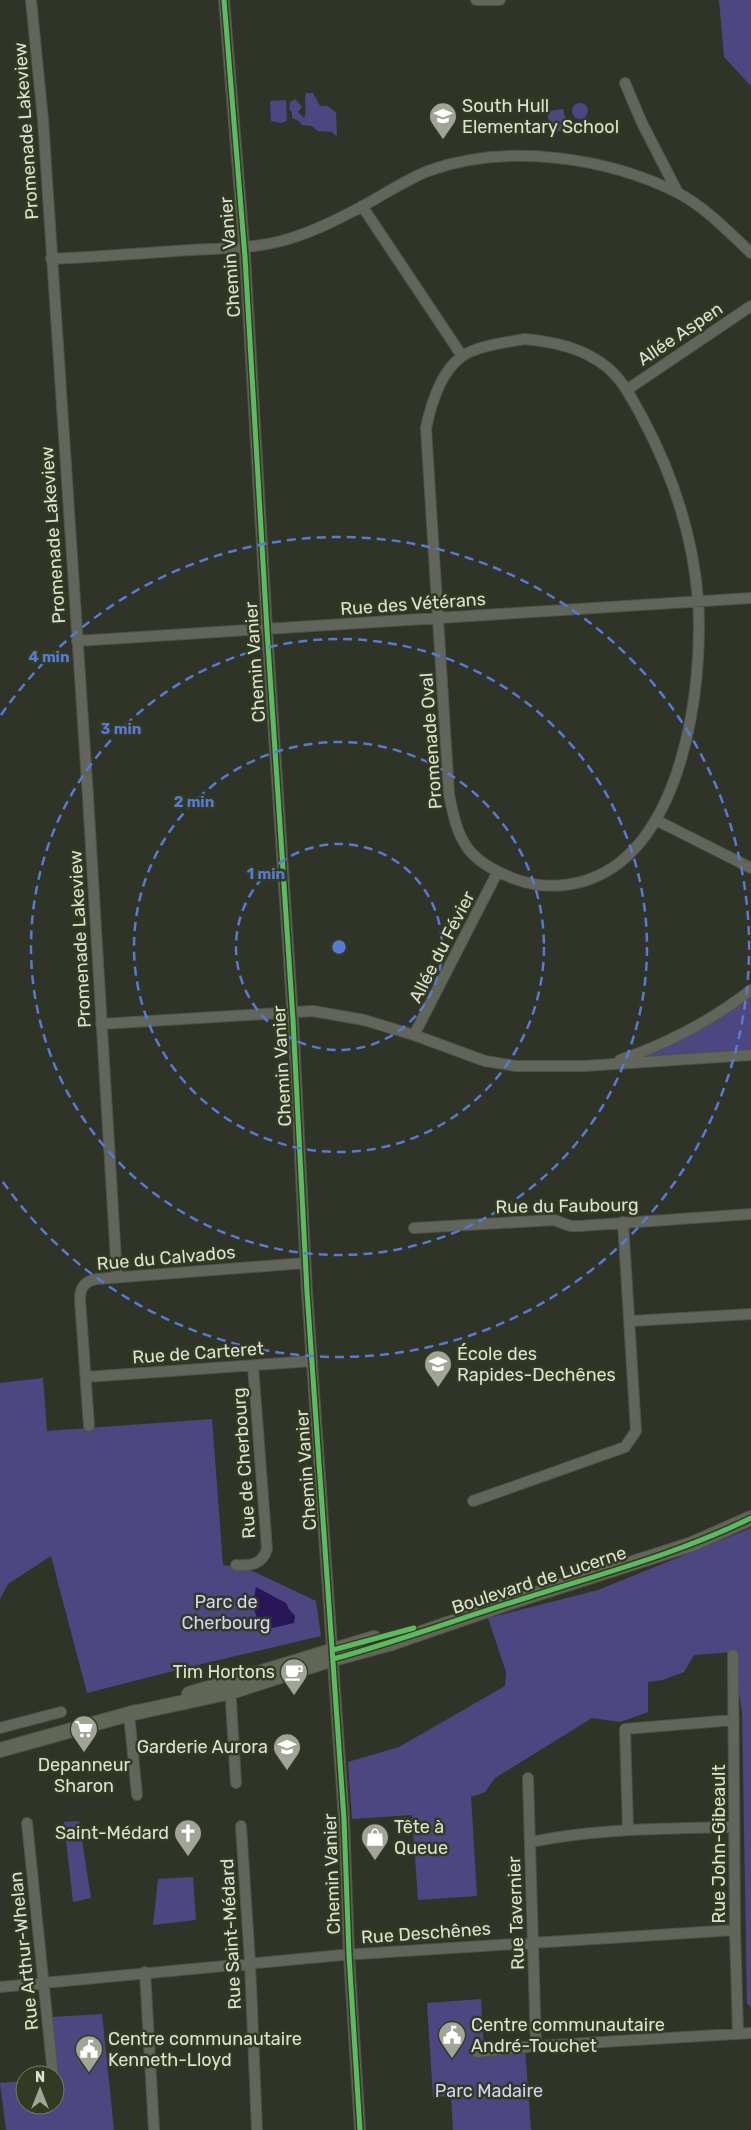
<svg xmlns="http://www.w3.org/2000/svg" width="751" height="2130" viewBox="0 0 751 2130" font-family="Rubik,sans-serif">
<rect width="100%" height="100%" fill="#303428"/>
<path fill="#4e4681" d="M719 0H751V86L724 57Z
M306 93H313L320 106H327L336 112 337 137 332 132 318 131 312 126 302 125 299 121 292 118V112L289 109 290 102 295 99 302 107 298 112 304 118C308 110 303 101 306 93Z
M286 100 287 121 281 123 271 121 270 101Z
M572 111a8 8 0 1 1 16 0a8 8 0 1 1-16 0Z
M563 109 567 125 562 131H549L548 111Z
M751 990V1055L607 1065 640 1053Z
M43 1378 47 1431 212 1419 223 1565 248 1569 316 1601 321 1636 189 1667 87 1693 51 1556 8 1584 0 1599V1383Z
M751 1528V2007L747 2004 742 1712 733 1652 694 1655 684 1672 662 1680 648 1682V1712L620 1722 592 1718 495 1778 485 1792 471 1797 477 1896 418 1900 412 1815 352 1819 348 1762 399 1747 505 1686 506 1672 488 1618 598 1590Z
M79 1821 91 1898 73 1902 64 1822Z
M193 1877 196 1920 153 1925 158 1879Z
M481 1999 484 2051 525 2048 531 2130H453L451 2096 433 2097 427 2003Z
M102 2014 114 2130H6L0 2083 25 2081V2105H55L51 2017Z"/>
<path fill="#291658" d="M256 1587 286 1603 289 1609 295 1616 294 1623 260 1631 253 1604Z"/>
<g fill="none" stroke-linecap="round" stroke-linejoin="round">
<g stroke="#4f5347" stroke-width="12">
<path id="minor" d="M31 0 43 120 88 797 117 1277
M224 0 245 257 267 630 293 1020 307 1292 344 1819 349 1955 360 2130
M476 0H500
M625 83 642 123 678 193
M362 206 462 356
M51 259C98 257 145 253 191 250 222 248 251 249 281 241 309 234 335 221 361 207 384 195 406 179 431 170 506 143 607 157 678 193 705 207 729 232 751 253
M525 339C555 342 584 348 608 368 624 382 632 399 642 417 672 473 693 536 698 600 704 685 683 846 590 879 566 888 539 888 515 879 467 861 458 842 449 794L426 428C431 404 441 372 461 357 475 346 508 342 525 339Z
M628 389 751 306
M77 641 751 598
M656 820 751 868
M101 1024 313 1011 364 1020 414 1035 485 1061 516 1066H584L751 1055
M414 1035 497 873
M620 1060C667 1044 711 1021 751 990
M414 1228 554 1220 571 1226H580L751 1214
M631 1321 751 1314
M86 1377 312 1361
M89 1426 80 1299C80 1287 85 1281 97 1279L305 1263
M473 1501 625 1447 636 1431 623 1222
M236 1565C250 1566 262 1565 267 1549L253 1366
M733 1655 735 1930 738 2033
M230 1686 236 1783
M129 1714 137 1795
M0 1728 61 1712
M528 1778 536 2046
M27 1823 53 2075
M241 1826 250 1963 257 2130
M628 1830 625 1729 734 1720
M531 1842C598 1828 666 1829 734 1827
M145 1972 154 2130
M0 1987 342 1955 735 1930
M477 2052 536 2046 751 2033"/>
</g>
<g stroke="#4f5347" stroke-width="16">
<path id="major" d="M189 1694 374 1638
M129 1714 231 1692 333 1659 392 1643 508 1603 692 1544 751 1518
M0 1750 136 1712"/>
</g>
<use href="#minor" stroke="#61655b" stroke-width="10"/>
<use href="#major" stroke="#616756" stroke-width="14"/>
<g stroke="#323a22" stroke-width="8">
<path id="cycleway" d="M224 0 245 257 267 630 293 1020 307 1292 344 1819 349 1955 360 2130
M333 1650 414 1628
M333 1659C399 1641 463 1617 529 1597 604 1573 680 1553 751 1518"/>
</g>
<use href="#cycleway" stroke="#5cba63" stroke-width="5"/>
</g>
<g fill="none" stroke="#567ad6" stroke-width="2.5" stroke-dasharray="9 6">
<circle cx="339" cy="947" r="103"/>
<circle cx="339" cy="947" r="205"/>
<circle cx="339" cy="947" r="308"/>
<path d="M1 715A410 410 0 1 1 1 1179"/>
</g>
<defs>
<g id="school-pin" transform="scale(1.4375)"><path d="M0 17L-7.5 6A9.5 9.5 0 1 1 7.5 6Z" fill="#a0a597" stroke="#323a22"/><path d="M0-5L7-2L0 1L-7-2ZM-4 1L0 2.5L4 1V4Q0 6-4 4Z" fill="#fff"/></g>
<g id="cafe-pin" transform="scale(1.4375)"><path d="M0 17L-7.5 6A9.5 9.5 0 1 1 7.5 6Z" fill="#a0a597" stroke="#323a22"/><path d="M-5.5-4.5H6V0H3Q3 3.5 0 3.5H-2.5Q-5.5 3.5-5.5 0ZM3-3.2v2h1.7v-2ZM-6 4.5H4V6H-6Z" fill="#fff"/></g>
<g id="supermarket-pin" transform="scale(1.4375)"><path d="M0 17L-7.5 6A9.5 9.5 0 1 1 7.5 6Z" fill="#a0a597" stroke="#323a22"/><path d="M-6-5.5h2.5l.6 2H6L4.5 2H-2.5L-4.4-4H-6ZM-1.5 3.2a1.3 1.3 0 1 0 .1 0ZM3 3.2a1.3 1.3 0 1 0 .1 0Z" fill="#fff"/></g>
<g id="church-pin" transform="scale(1.4375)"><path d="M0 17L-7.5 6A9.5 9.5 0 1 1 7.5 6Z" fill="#a0a597" stroke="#323a22"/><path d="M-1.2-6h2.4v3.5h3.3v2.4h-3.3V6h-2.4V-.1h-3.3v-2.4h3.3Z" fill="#fff"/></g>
<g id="shop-pin" transform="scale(1.4375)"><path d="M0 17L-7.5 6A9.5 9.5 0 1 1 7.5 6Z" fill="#a0a597" stroke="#323a22"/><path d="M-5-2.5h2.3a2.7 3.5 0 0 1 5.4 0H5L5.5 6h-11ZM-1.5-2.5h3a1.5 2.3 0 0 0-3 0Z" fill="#fff"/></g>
<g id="civic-pin" transform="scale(1.4375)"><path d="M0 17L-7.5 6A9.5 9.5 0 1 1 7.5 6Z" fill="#a0a597" stroke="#323a22"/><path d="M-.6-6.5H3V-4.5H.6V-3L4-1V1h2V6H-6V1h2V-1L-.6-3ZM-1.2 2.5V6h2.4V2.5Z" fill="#fff"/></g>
</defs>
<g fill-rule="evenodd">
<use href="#school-pin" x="443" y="116"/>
<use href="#school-pin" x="438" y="1364"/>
<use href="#cafe-pin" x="294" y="1672"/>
<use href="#supermarket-pin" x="84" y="1729"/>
<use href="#school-pin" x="287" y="1747"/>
<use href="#church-pin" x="188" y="1833"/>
<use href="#shop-pin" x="375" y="1837"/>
<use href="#civic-pin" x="452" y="2035"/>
<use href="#civic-pin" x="89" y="2049"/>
</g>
<g text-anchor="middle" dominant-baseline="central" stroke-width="5" stroke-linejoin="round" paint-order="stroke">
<g font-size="18" fill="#dce2d3" stroke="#323a22" text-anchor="start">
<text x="462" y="106">South Hull<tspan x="462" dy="21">Elementary School</tspan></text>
<text x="457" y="1354">École des<tspan x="457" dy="21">Rapides-Dechênes</tspan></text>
<text x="275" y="1672" text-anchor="end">Tim Hortons</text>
<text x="268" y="1747" text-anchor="end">Garderie Aurora</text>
<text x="84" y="1765" text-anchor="middle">Depanneur<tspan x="84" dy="21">Sharon</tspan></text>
<text x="394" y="1827">Tête à<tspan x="394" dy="21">Queue</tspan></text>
<text x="169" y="1833" text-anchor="end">Saint-Médard</text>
<text x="471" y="2025">Centre communautaire<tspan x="471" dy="21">André-Touchet</tspan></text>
<text x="108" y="2039">Centre communautaire<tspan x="108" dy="21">Kenneth-Lloyd</tspan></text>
</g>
<g font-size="18" fill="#dce2d3" stroke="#323a22">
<text transform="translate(26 131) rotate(-94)">Promenade Lakeview</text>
<text transform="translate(230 257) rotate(-94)">Chemin Vanier</text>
<text transform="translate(680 334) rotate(-34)">Allée Aspen</text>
<text transform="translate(53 535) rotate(-94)">Promenade Lakeview</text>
<text transform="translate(413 604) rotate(-4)">Rue des Vétérans</text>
<text transform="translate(255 662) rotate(-94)">Chemin Vanier</text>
<text transform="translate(431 741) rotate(-94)">Promenade Oval</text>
<text transform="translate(80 939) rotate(-93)">Promenade Lakeview</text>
<text transform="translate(442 947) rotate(-63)">Allée du Févier</text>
<text transform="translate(282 1066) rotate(-93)">Chemin Vanier</text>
<text transform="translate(567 1206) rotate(-1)">Rue du Faubourg</text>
<text transform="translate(166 1258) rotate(-5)">Rue du Calvados</text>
<text transform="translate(198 1353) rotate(-4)">Rue de Carteret</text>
<text transform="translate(244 1463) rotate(-94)">Rue de Cherbourg</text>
<text transform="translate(306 1470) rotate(-94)">Chemin Vanier</text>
<text transform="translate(539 1580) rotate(-18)">Boulevard de Lucerne</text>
<text transform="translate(719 1844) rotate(-90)">Rue John-Gibeault</text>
<text transform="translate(332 1874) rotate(-92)">Chemin Vanier</text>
<text transform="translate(516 1913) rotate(-92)">Rue Tavernier</text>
<text transform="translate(426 1933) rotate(-4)">Rue Deschênes</text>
<text transform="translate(231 1934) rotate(-93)">Rue Saint-Médard</text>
<text transform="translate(24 1951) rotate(-96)">Rue Arthur-Whelan</text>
</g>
<g font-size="18" fill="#d4d1fd" stroke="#323a22">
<text x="226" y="1602">Parc de<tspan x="226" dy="21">Cherbourg</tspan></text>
<text x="489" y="2091">Parc Madaire</text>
</g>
</g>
<circle cx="339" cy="947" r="8" fill="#567ad6" stroke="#323a22" stroke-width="2.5"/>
<g font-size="15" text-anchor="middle" font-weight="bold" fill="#567ad6" stroke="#323a22" stroke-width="5" stroke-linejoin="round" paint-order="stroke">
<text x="49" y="662">4 min</text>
<text x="121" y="734">3 min</text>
<text x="194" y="807">2 min</text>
<text x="266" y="879">1 min</text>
</g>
<g transform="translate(40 2090)"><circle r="24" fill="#323a22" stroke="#767d69"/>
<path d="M0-4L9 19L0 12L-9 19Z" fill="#a0a597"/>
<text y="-8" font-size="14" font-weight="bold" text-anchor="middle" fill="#dce2d3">N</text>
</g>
</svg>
